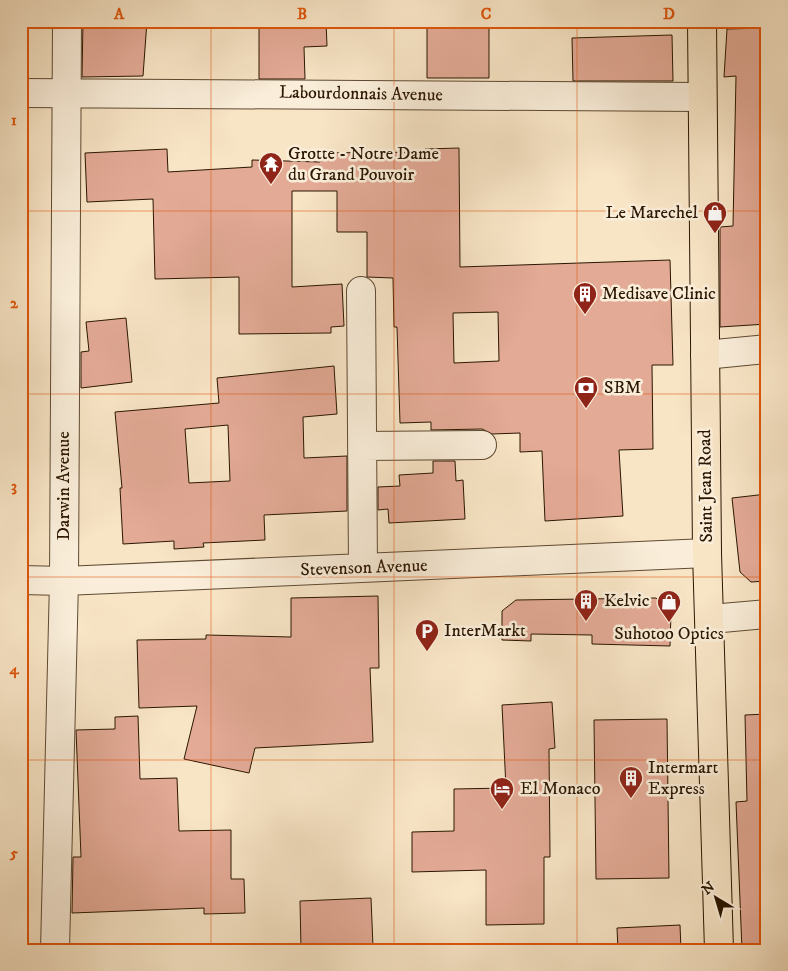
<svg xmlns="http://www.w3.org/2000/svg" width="788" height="971" viewBox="0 0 788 971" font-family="'IM FELL DW Pica',serif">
<rect width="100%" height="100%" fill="#f8e5c6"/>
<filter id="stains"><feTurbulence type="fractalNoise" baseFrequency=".004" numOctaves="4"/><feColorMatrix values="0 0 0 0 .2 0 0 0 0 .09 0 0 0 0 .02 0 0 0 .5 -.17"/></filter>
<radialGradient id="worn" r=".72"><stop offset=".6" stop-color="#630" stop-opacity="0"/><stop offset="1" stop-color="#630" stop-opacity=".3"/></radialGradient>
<path fill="#e3aa96" stroke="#2b1600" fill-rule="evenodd" d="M83 21H147L143 76 82 77Z
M259 21H326L327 46 304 47 305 79H259Z
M427 21H489V78H427Z
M767 28V324L720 327V227L733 226 736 76 724 77 727 29Z
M672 35 673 81H573L572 38Z
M459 148 460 267 670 260 673 365H652L653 449 619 450 623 516 545 521 542 451 520 452V433L492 434 482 429 431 430V422L400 423 397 327H394L393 278 367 277V232H337V191H292V287L342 284 344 326 331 327V333L239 334V277L155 279 153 199 87 202 85 153 167 149 168 172 252 167V160L320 162V153L425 152V149ZM498 312 499 361 454 363 453 313Z
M126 318 132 382 81 388V352L89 351 86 322Z
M334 366 337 414 303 417 304 458 347 456V511L264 515 265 540 203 543 204 547 174 549V541L123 544 120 488H122L115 412 219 403 217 378ZM228 425 230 481 189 483 185 429Z
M433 461H455L456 481 463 480 465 519 389 523 388 509 378 510V487L400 486 399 475 433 473Z
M767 494V581L751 582 740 572 732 498Z
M378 596 379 668H370L373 742 255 748 249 773 184 759 197 706 139 708 137 640 206 639V635L291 637V598Z
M656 598 671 612 670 646 592 644V635L531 634V641L502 640V611L516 600Z
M552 702 555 748 549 749 550 857H544V924L486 925V870L412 872V832L454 831V789L506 788 502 705Z
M767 714V950H742L736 802 747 801 745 715Z
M138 716 140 779 177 778 179 831 231 830V879H244L245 913 204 914V908L72 913 73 857H81L76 730 115 729V717Z
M667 719 669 878 596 879 594 720Z
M371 898 373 947 301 949 300 901Z
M680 925 681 950H618L617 928Z"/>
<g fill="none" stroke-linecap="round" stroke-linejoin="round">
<g stroke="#5e4a32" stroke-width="30">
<path id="minor" d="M21 93 701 97
M361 291 363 568
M705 355 767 349
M362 446 482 445
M21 580 64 581 707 553
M711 619 767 614
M55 950 64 581 67 21"/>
</g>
<g stroke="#2b1600" stroke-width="30">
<path id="major" d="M702 21 707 553 719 950"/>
</g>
<use href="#minor" stroke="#faeeda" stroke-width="28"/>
<use href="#major" stroke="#f8e5c6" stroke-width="28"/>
</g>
<path fill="none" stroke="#df560b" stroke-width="1" stroke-opacity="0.55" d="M211 21V950M394 21V950M577 21V950M21 211H767M21 394H767M21 577H767M21 760H767"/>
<defs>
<g id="temple-pin" transform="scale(1.25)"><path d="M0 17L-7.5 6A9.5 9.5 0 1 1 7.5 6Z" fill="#8f2418" stroke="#faeeda"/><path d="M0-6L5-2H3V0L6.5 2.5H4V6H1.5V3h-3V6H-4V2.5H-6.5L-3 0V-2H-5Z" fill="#fff"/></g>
<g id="shop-pin" transform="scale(1.25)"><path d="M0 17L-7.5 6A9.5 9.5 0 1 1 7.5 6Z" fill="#8f2418" stroke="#faeeda"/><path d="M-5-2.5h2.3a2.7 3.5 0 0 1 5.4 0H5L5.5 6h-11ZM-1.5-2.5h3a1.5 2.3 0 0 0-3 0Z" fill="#fff"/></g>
<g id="building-pin" transform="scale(1.25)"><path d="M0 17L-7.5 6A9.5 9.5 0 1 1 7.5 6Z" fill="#8f2418" stroke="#faeeda"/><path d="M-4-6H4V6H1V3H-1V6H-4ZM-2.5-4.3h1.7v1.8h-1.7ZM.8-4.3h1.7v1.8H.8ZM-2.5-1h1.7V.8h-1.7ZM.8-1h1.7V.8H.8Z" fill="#fff"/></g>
<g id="bank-pin" transform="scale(1.25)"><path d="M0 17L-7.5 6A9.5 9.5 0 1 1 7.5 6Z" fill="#8f2418" stroke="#faeeda"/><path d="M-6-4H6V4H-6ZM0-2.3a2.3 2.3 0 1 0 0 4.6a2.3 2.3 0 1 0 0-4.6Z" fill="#fff"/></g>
<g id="parking-pin" transform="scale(1.25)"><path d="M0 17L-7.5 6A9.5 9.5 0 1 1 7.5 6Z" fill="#8f2418" stroke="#faeeda"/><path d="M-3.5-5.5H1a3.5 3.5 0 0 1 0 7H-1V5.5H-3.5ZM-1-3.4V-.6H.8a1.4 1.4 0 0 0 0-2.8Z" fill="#fff"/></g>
<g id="hotel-pin" transform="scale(1.25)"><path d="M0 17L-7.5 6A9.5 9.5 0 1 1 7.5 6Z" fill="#8f2418" stroke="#faeeda"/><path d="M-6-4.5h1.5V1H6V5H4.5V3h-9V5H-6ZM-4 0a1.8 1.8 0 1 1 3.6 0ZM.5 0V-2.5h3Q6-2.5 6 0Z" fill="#fff"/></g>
</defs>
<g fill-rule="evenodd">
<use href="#temple-pin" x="271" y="164"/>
<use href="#shop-pin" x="715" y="213"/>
<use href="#building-pin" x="585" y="294"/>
<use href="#bank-pin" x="586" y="388"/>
<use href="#building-pin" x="586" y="601"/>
<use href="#shop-pin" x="669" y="602"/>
<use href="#parking-pin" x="427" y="631"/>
<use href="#building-pin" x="631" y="778"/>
<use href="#hotel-pin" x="502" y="789"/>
</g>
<g text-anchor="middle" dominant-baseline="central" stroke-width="5" stroke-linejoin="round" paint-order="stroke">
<g font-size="18" fill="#2b1600" stroke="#faeeda">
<text transform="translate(361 94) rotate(1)">Labourdonnais Avenue</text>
<text transform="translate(64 486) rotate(-90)">Darwin Avenue</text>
<text transform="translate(706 486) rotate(-91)">Saint Jean Road</text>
<text transform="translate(364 568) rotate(-2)">Stevenson Avenue</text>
</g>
<g font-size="18" fill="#2b1600" stroke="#faeeda" text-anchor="start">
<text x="288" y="154">Grotte - Notre Dame<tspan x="288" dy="21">du Grand Pouvoir</tspan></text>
<text x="698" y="213" text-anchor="end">Le Marechel</text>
<text x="602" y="294">Medisave Clinic</text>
<text x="604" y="388">SBM</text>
<text x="604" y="601">Kelvic</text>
<text x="444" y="631">InterMarkt</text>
<text x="669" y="634" text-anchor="middle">Suhotoo Optics</text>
<text x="648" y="768">Intermart<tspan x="648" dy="21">Express</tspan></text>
<text x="520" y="789">El Monaco</text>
</g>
</g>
<rect width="788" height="971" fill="none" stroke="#f8e5c6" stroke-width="55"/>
<g transform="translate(716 898) rotate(322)" stroke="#faeeda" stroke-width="4" paint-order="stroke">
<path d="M0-4L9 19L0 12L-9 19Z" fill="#2b1600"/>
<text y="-8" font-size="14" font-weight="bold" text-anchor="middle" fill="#2b1600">N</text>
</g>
<rect x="28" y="28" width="732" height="916" fill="none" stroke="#df560b" stroke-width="2"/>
<g font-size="16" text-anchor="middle" font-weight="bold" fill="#df560b">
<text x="119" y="19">A</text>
<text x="302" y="19">B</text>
<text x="486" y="19">C</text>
<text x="669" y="19">D</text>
<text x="14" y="125">1</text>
<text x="14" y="308">2</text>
<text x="14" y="491">3</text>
<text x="14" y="674">4</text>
<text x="14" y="858">5</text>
</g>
<rect width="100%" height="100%" filter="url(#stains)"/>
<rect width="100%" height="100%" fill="url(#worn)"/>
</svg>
